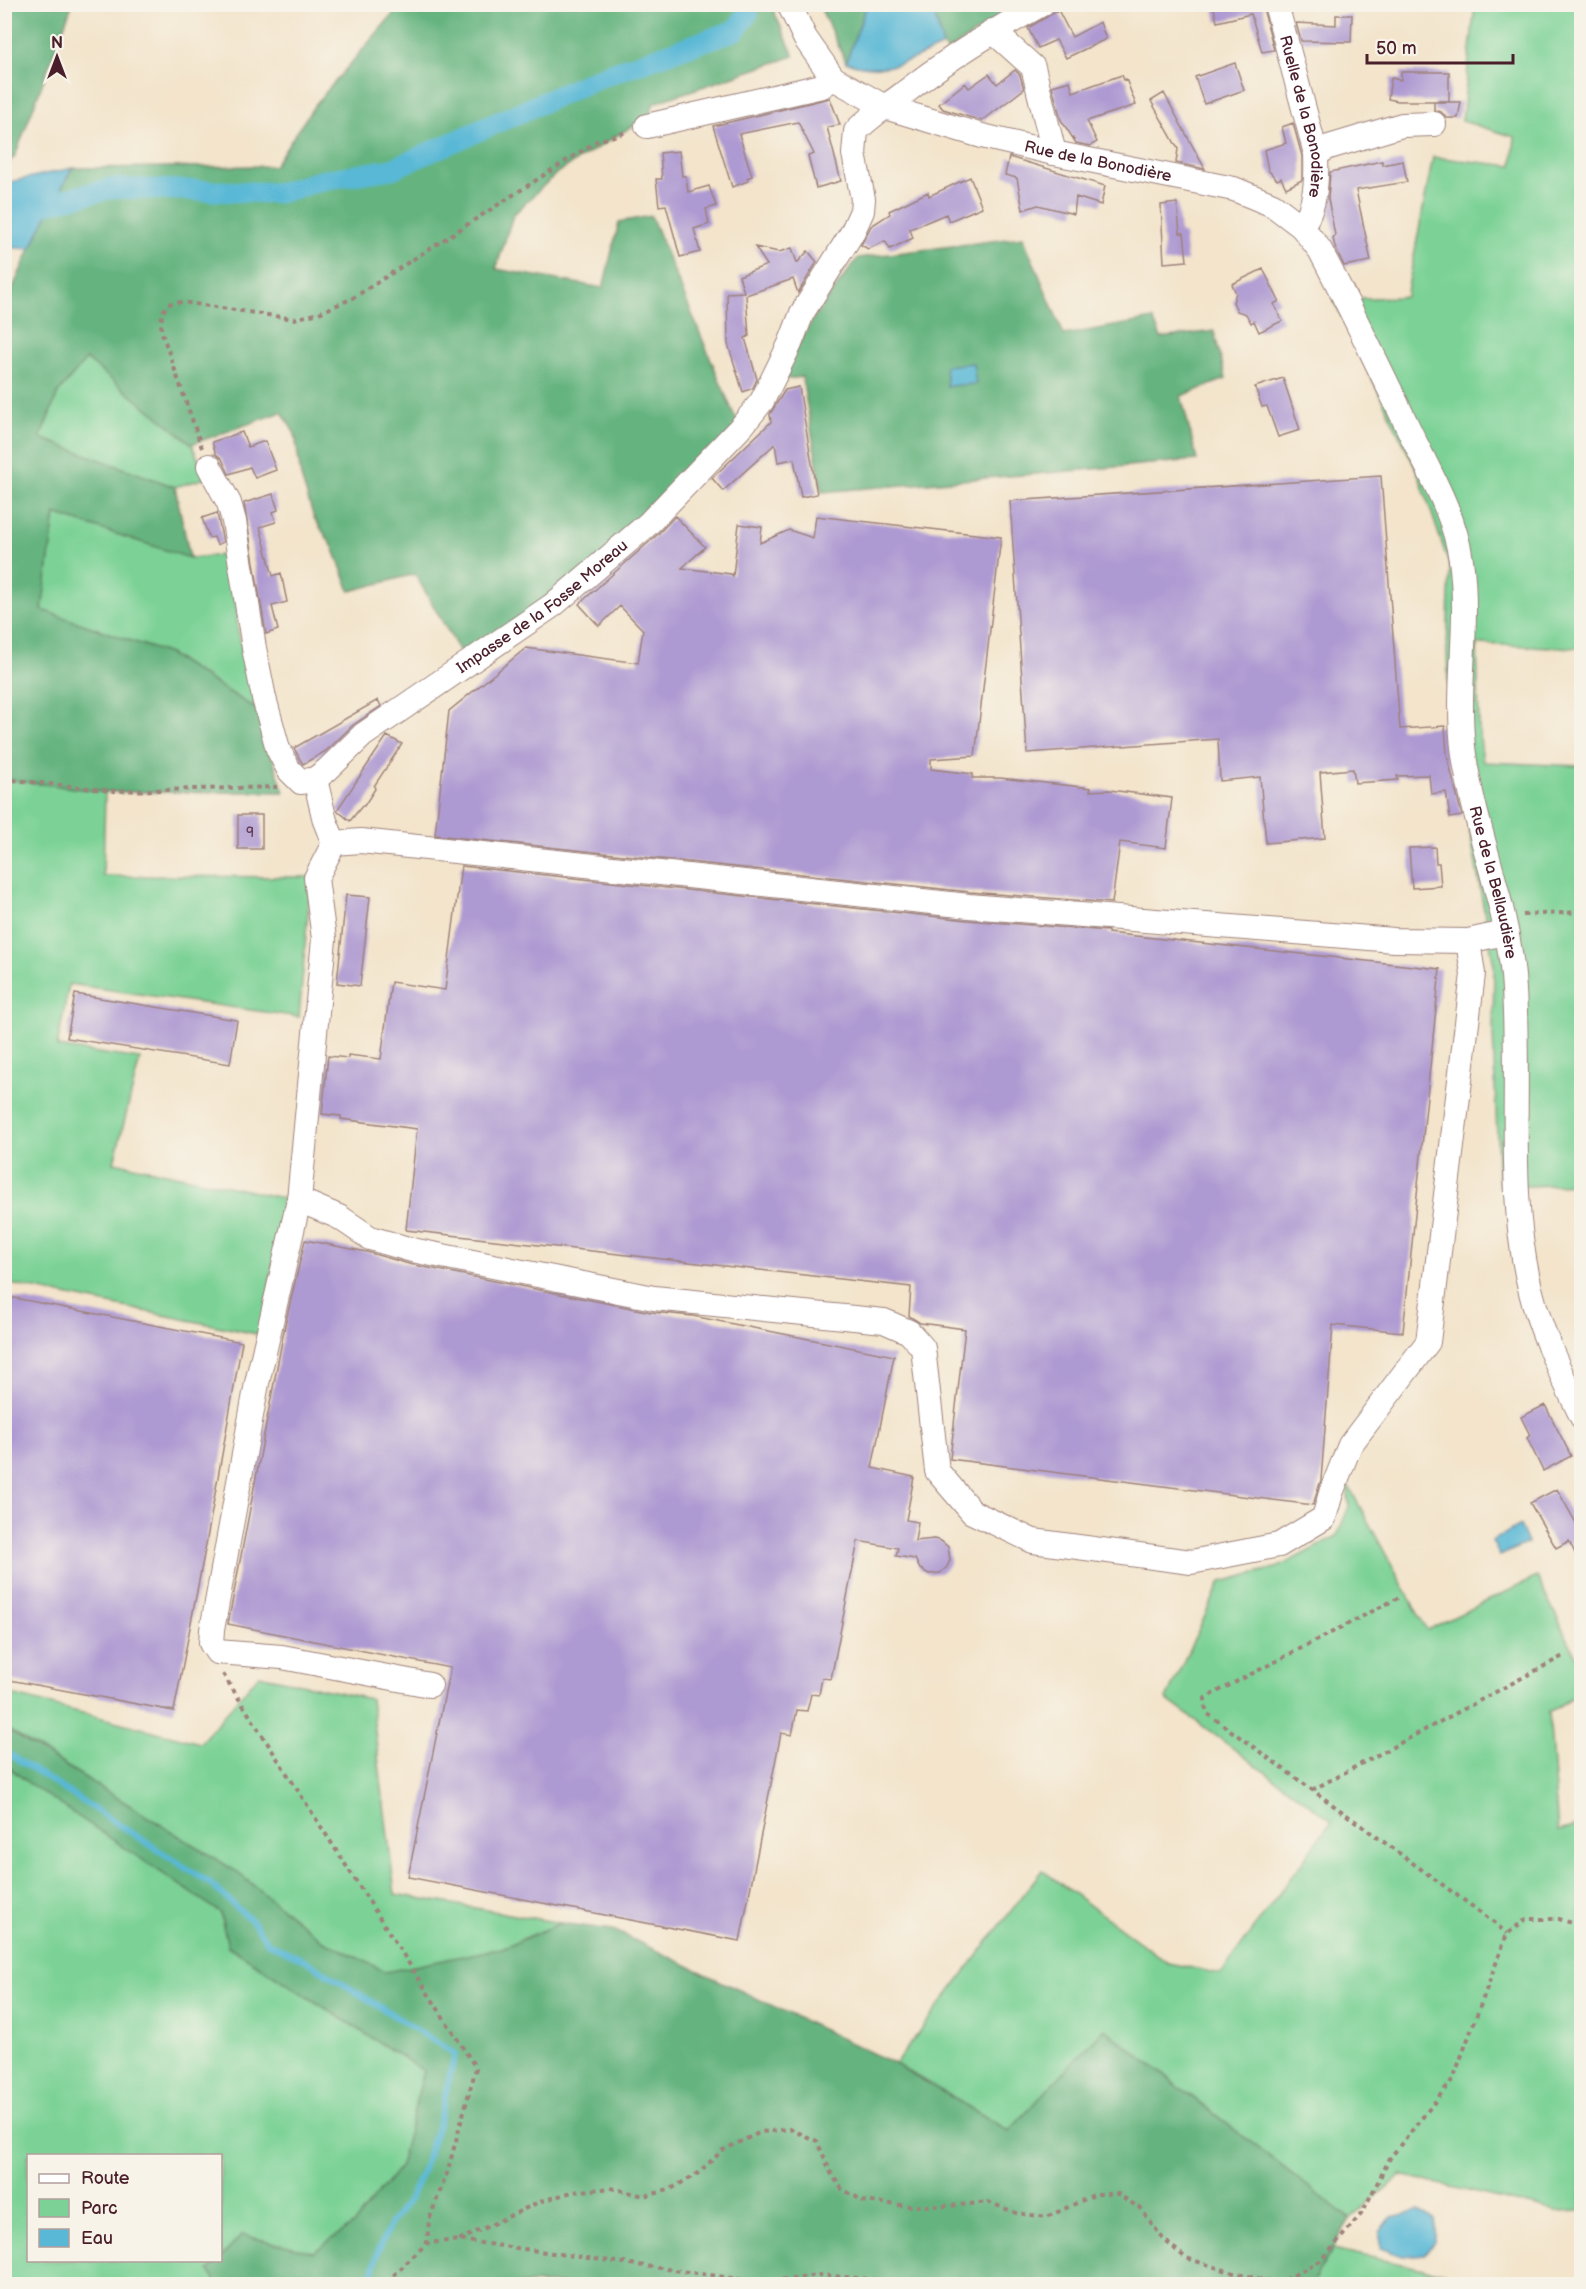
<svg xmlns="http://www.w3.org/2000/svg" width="1586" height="2289" viewBox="0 0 1586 2289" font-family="'Balsamiq Sans',sans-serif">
<rect width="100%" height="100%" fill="#f7f3e8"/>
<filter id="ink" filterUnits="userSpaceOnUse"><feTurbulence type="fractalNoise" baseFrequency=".0167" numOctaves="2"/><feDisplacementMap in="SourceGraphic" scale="12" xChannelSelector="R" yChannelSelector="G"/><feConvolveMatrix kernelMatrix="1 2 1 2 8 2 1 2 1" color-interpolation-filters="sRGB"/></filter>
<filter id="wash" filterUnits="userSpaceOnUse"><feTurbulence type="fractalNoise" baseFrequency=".008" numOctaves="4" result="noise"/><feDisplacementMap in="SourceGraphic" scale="24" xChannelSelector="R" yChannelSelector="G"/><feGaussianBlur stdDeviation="1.35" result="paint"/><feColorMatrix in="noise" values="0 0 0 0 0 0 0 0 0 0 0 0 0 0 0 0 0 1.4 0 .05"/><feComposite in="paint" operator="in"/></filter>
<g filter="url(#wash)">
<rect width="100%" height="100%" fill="#f3e4cb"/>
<path fill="#7cd296" stroke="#637860" stroke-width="1.5" d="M1475 5H1581V648L1477 644 1479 730 1483 762 1581 766V1184L1499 1187 1493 1033 1494 966 1450 720 1447 650 1450 567 1418 473 1333 299 1406 297 1433 157 1512 166 1515 137 1462 121Z
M86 359 192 444 206 478 175 487 40 438 58 393Z
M55 514 190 558 234 554 238 631 256 709 169 654 42 610Z
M5 779 105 792 103 876 311 877 299 1017 69 984 57 1047 140 1059 114 1162 283 1198 262 1335 5 1283Z
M1347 1483 1427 1630 1537 1577 1581 1666V1692L1549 1712 1558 1831 1581 1825V2211L1557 2212 1401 2175 1350 2219 1105 2029 1010 2131 895 2064 1042 1870 1168 1963 1221 1974 1332 1821 1166 1699 1221 1582 1279 1567 1337 1536 1349 1506Z
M259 1675 371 1699 395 1894 561 1923 502 1948 386 1972 322 1940 234 1870 5 1728 4 1693 200 1743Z
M4 1764 30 1784 220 1912 228 1946 424 2071 400 2166 354 2224 313 2252 242 2235 221 2258 220 2156H28V2260L218 2261 210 2270 216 2284H5Z
M1333 2249 1492 2284H1311Z
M411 2275 494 2284H411Z"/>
<path fill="#65b47f" stroke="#586a55" stroke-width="1.5" d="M5 4 72 5 15 156 5 167Z
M401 5H771L794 56 654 103 649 116 558 172 513 215 496 269 603 288 619 222 651 216 734 415 747 430 471 671 415 574 350 591 333 547 314 518 301 477 295 434 282 412 192 444 86 359 58 393 40 438 175 487 190 558 55 514 42 610 169 654 256 709 284 792H105L5 779V306L30 249 72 168 274 166 314 106Z
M819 5H867L846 62Z
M932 5H1018L948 51 943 46Z
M1023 237 1064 335 1153 319 1161 338 1214 331 1226 379 1181 396 1197 460 822 492 802 377 779 380 814 317 858 258Z
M4 1728 234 1870 322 1940 386 1972 502 1948 561 1923 613 1930 895 2064 1009 2131 1104 2029 1350 2219 1311 2284H494L411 2275V2284H216L209 2270 220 2260 221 2258 242 2235 313 2252 354 2224 400 2166 424 2071 228 1946 220 1912 30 1784 5 1764Z"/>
<path fill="#58b8d6" stroke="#516c80" stroke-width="1.5" d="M867 5H932L943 46C905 62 887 75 846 62Z
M72 168 30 249 5 247V183Z
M973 363 976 384 947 386 945 366Z
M1520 1525 1528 1543 1500 1556 1492 1541Z
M1419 2211 1435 2220V2242L1425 2254 1403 2256 1380 2248V2232L1393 2217Z"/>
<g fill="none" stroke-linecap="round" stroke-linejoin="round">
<path stroke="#58b8d6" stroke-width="6" d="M4 1751 208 1882 252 1921 268 1943 305 1960 455 2054 438 2124 421 2175 409 2200 391 2223 378 2251 370 2284"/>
<path stroke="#58b8d6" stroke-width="21" d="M4 216 8 217 37 206 113 188 279 193 323 180 392 169 603 76 736 30 748 13 746 4"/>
</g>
<g id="blocks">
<path fill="#ae9ad2" d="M1213 4H1262L1274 50 1262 52 1251 14 1217 22Z
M1058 10 1072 37 1100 22 1106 39 1066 58 1056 40 1038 48 1028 28Z
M1336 15H1352L1351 42 1301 41 1296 23 1336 25Z
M1235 63 1244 90 1204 104 1195 77Z
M1015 70 1020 75 1024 89 982 121 943 109 939 104 965 83 969 88 989 74 997 84Z
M1401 72H1449V101H1398L1388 99 1391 78 1401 80Z
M1122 75 1124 80 1126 79 1136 105 1087 121 1097 142 1090 146 1076 143 1061 120 1052 86 1070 81 1073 92Z
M1164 93 1180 123 1205 169 1176 163 1178 149 1151 101Z
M830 98 840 125 827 127 841 181 816 188 808 156 814 154 798 122 739 134 752 176 747 178 748 181 732 187 713 126Z
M1434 102H1461L1458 118H1447L1441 112 1434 110Z
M1293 123 1302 156V180L1286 188 1281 178 1277 180 1268 170 1264 150 1286 143 1282 127Z
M679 151 682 176H686L688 192 709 186 716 206 706 209 709 224 694 229 700 252 680 257 666 205 659 206 656 179H662L660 153Z
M1009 157 1105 186 1101 205 1076 197 1074 214 1038 205 1023 210 1017 178 1005 175Z
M1382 161V165L1403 161 1407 182 1356 190 1371 261 1344 266 1335 247 1333 238 1335 235 1328 199 1330 172Z
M970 177 982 207 949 221 946 214 910 229 913 238 890 249 885 241 868 249 861 245 871 226 890 214 889 211 928 192 929 196Z
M1177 203 1180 233H1184L1187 261 1164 263 1161 205Z
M755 247 779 252 792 248 797 263 808 251 817 262 798 293 793 279 746 295 749 336 745 338 757 379 753 388 743 392 728 344 727 293 744 292 739 276 767 265Z
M1263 269 1279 301 1274 304 1282 321 1259 332 1254 321 1251 323 1246 314 1237 311 1233 302 1236 293 1232 284Z
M1283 378 1300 430 1278 437 1267 406 1262 407 1255 387Z
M799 387 817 494 801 497 794 459 778 462 775 444 723 491 712 478 771 422 770 414 785 390Z
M242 432 248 447 265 441 276 470 255 478 250 467 229 474 222 459 216 454 212 442Z
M1381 476 1400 729 1445 726 1447 755 1462 816 1450 818 1446 792 1431 794 1429 775 1397 776 1398 780 1355 783 1353 769 1320 772 1325 838 1266 843 1260 777 1220 781 1218 739 1027 753 1010 501Z
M273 494 278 510 273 512 276 522 260 527 273 576 281 573 287 602 272 606 278 630 266 634 244 503Z
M217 513 223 542 217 545 214 537 209 538 202 518Z
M675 516 705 547 682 568 731 574 733 576 739 524 762 527 760 543 789 530 813 538 816 516 1001 537 975 756 931 759V769L973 774 972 778H1000L1091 788 1090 791 1110 790 1172 798 1166 848 1120 842 1112 903 970 892 435 835 449 711 526 648 638 663 643 630 620 606 599 626 579 604 657 535Z
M378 700 381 706 353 725 326 751 303 764 301 761 294 748Z
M387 736 402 744 374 786 375 789 364 806H362L350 821 337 810Z
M238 815H262V849H238Z
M1435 847 1436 863H1439L1441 886 1412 888 1409 848Z
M461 866 967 920 1108 931V933L1440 969 1403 1332 1333 1325 1321 1480 1313 1505 950 1459 965 1329 920 1323 909 1316 911 1287 406 1230 417 1129 341 1119V1116L322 1114 328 1056 348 1058V1055L381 1059 391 982 445 990Z
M346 895 370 897 360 986 337 983Z
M75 994 237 1020 230 1064 67 1038Z
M305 1240 367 1252 409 1264 651 1312 693 1316 894 1356 872 1468 914 1477 906 1520 918 1522 915 1541 934 1539 941 1541 948 1547 950 1560 947 1567 940 1573 929 1574 920 1569 915 1559 896 1556 898 1548 858 1541 831 1679 822 1678 819 1695 811 1694 807 1711 797 1710 792 1735 781 1733 740 1941 408 1877 450 1668 228 1624 285 1325Z
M4 1296 242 1342 207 1539 174 1711 4 1679Z
M1545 1405 1571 1456 1543 1471 1527 1438 1530 1435 1521 1417Z
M1557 1489 1581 1532V1565L1569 1541 1556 1548 1530 1503Z"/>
</g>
</g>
<g filter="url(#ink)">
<use href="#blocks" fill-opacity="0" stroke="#9e827b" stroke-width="1.5"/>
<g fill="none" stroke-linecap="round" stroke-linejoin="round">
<g stroke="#9e827b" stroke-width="26">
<g id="minor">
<path id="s1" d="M789 4 805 38 833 78 885 107 982 136 1054 153 1234 189 1273 205 1302 227 1320 250C1352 311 1382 373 1412 436 1431 475 1455 516 1461 560 1470 625 1455 691 1464 755 1475 830 1506 901 1513 976 1522 1080 1505 1191 1531 1292 1542 1336 1562 1376 1582 1417"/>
<path id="s2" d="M1276 4 1316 154C1317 179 1316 206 1302 227"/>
<path d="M993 31 1033 67 1054 153"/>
<path d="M647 126 822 86 833 78"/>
<path d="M1316 154 1329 147 1402 125 1434 124"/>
<path id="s3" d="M209 466 229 503 234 521 254 648 264 698 278 749 289 770 301 782 315 779 327 770 363 735 553 605 648 524 742 426 762 401 790 344 802 313 852 233 862 211 863 199 854 154 856 131C870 116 887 106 903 94 947 59 993 31 1042 4"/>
<path d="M315 779 325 821 334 843 316 878 324 939 299 1200 257 1383 212 1630 211 1643 217 1652 282 1657 430 1685"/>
<path d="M334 843 361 841 969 906 1394 940 1468 941 1505 933"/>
<path d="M299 1200 339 1217 370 1238 412 1250 654 1298 884 1321 909 1332 923 1348 937 1471 972 1512 1033 1541 1191 1562 1279 1545 1324 1518 1331 1493 1350 1445 1428 1342 1473 974 1468 941"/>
</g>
</g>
<path stroke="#9e827b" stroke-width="4" stroke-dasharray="4.5 4.5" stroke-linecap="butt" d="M202 448 161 330 162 313 168 304 182 302 294 319 319 313 353 298 597 141 627 132
M4 779 114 791 277 787
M1523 915 1582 912
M1398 1598 1205 1698V1706L1208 1714 1495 1923 1507 1934
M223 1674 476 2068 447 2173 429 2220 427 2243
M1312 1790 1565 1655
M459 2240 539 2202 572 2192 611 2188 644 2196 669 2190 697 2174 723 2150 761 2132 790 2129 817 2141 832 2175 842 2189 863 2201 909 2206H950L988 2202 1016 2213 1047 2217 1096 2194H1118L1141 2209 1163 2239 1186 2258 1234 2273 1285 2284
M391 2284 392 2277 427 2243 459 2240 760 2282 819 2275 934 2284
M1268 2284 1281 2282 1322 2260 1362 2213 1390 2158 1453 2079 1507 1934 1526 1919H1559L1582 1926"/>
<use href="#minor" stroke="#fff" stroke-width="24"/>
</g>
</g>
<g text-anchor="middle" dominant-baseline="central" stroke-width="4.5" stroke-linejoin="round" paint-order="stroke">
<g font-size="14" fill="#633e55">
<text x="250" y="832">9</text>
</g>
<g font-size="16" fill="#4a1f2b" stroke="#f7f3e8">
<text stroke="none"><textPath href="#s2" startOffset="116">Ruelle de la Bonodière</textPath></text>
<text stroke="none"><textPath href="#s1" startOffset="366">Rue de la Bonodière</textPath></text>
<text stroke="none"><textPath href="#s3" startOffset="634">Impasse de la Fosse Moreau</textPath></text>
<text stroke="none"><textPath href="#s1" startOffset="1280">Rue de la Bellaudière</textPath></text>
</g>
</g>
<rect width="1586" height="2289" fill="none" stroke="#f7f3e8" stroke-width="24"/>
<rect x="27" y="2154" width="195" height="108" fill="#f7f3e8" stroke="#b29e9c" stroke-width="1.5"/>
<rect x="39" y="2174" width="30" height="9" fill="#ffffff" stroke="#b29e9c" stroke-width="1.5"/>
<text x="81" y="2184" font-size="18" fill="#4a1f2b">Route</text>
<rect x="39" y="2199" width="30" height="18" fill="#7cd296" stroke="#b29e9c" stroke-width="1.5"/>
<text x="81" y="2214" font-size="18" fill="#4a1f2b">Parc</text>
<rect x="39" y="2229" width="30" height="18" fill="#58b8d6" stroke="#b29e9c" stroke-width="1.5"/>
<text x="81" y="2244" font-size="18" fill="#4a1f2b">Eau</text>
<g transform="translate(57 57)" stroke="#f7f3e8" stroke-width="4.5" paint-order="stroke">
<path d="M0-4.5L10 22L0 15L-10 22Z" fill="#4a1f2b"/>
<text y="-9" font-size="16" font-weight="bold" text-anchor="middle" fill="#4a1f2b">N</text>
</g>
<path d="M1367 54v9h146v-9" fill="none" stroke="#4a1f2b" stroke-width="3"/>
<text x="1376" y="54" font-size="18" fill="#4a1f2b" stroke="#f7f3e8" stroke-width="4.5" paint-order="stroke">50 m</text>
</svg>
